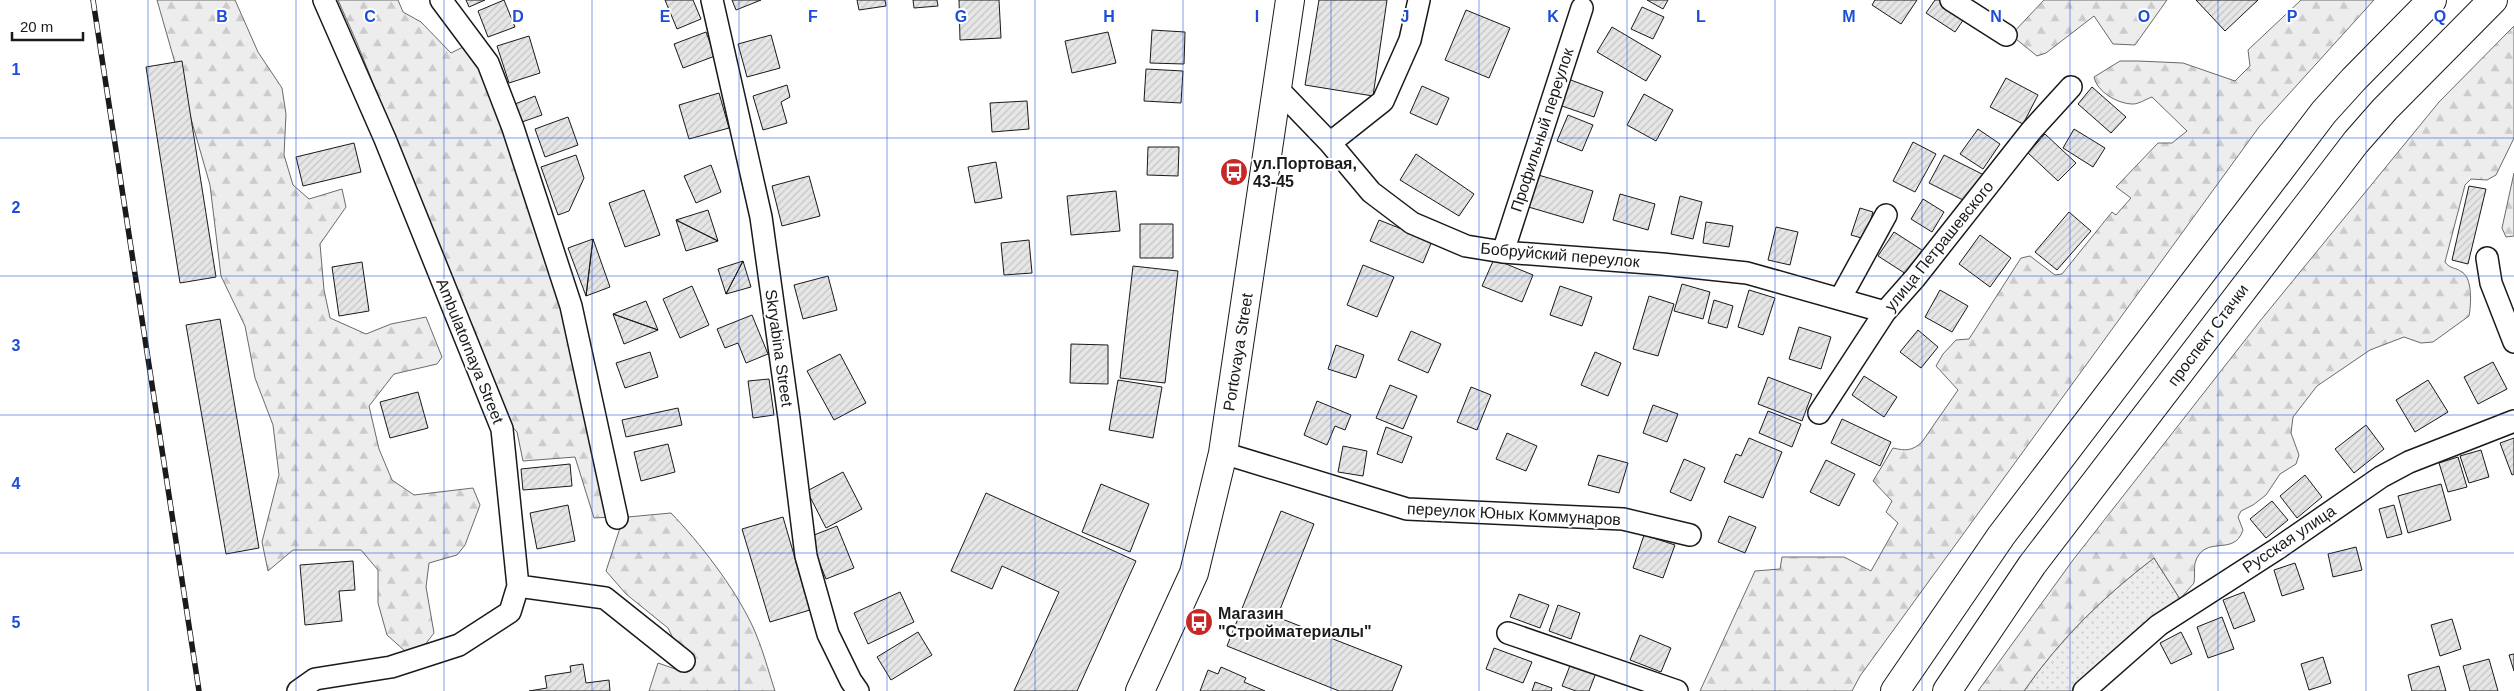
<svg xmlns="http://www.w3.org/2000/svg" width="2514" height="691" viewBox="0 0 2514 691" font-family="Arial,sans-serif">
<defs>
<pattern id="grass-dots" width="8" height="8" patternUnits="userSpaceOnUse" patternTransform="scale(1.25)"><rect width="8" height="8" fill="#ededed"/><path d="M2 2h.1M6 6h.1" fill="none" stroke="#cbcbcb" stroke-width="1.8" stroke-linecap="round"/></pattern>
<pattern id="forest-firs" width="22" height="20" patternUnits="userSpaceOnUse" patternTransform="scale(1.25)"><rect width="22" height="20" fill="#ededed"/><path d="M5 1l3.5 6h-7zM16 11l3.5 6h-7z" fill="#cbcbcb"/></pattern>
<pattern id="building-hatch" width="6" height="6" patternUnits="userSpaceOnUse" patternTransform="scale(1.25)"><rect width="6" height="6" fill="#e6e6e6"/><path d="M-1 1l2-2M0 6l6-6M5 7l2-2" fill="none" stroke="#c5c5c5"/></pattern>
</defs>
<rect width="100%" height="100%" fill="#fff"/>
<path fill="url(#grass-dots)" stroke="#6a6a6a" d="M2154 558 2180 599 2115 651 2074 691H2024C2060 639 2104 596 2154 558Z"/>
<path fill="url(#forest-firs)" stroke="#6a6a6a" d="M157 0H235L258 52 282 88 286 114 284 155 293 185 309 199 342 189 346 207 320 244 324 290 330 318 366 334 391 324 426 317 442 357 437 364 394 374 369 406 379 449 392 480 414 495 473 488 480 505 465 545 457 555 429 563 426 587 434 633 414 659 387 635 378 603V570L361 550H293L268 571 262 542 279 475 273 425 255 378 245 326 221 276 210 185Z
M338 0H398L403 12 421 22 451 53 469 44 485 65 567 306 612 517 594 518 575 457 523 461 517 432 509 423 357 43Z
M2044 0H2167L2135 45 2113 44 2094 16 2046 53 2037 56 2011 35Z
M2301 0H2374L2259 127 1860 676 1852 691H1700L1755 571 1780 569 1782 557H1844L1871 571 1898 523 1886 512 1892 501 1873 481 1893 448C1906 451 1912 451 1922 442L1958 390 1936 366 1943 354 1956 340 1969 339 2021 258 2030 256 2055 275 2062 274 2112 212 2116 215 2131 198 2116 187 2158 143H2172L2187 131 2152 97C2146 99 2139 104 2133 104 2118 104 2097 92 2094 77L2120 61H2138L2183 63 2235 81 2250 66 2248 50Z
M2514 26V138L2496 175 2487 180 2471 179 2465 185 2445 262C2450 269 2455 267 2462 272 2473 279 2471 305 2469 316L2433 342 2421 343 2404 337 2370 350 2317 386 2293 417 2291 433 2299 455 2296 464 2280 474 2266 495 2253 505 2241 511 2238 517 2243 530C2234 558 2204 533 2195 563 2194 569 2195 577 2194 583L2180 599 2154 558C2104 596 2060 639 2024 691H1978L2073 560 2260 321 2439 102Z
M2514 173V236L2506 237 2502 228Z
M671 513C700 543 734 587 752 625 762 646 768 670 775 691H649L658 663 681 671 684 661 668 628 626 594 606 571 620 528 617 518Z"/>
<path fill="url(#building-hatch)" stroke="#1a1a1a" d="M466 0H485L469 7Z
M504 0 515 27 488 37 478 11Z
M665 0H693L701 19 677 29Z
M732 0H761L736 10Z
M857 0H885L886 6 859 10Z
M913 0H937L938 6 914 8Z
M959 0H999L1001 38 960 40Z
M1319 0H1387L1373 96 1305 85Z
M1647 0H1668L1663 9Z
M1875 0H1917L1901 24 1872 5Z
M1935 0H1949L1968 13 1955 32 1926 13Z
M2196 0H2258L2225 31Z
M1642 7 1664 17 1653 39 1631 29Z
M1466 10 1510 28 1489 78 1445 60Z
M1612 27 1661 56 1646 81 1597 52Z
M1152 30 1185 32 1184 64 1150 63Z
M706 32 715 56 683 68 674 44Z
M1108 32 1116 63 1072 73 1065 41Z
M771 35 780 68 747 77 738 44Z
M529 36 540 73 509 83 497 46Z
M182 61 216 277 180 283 146 67Z
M1146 69 1183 71 1181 103 1144 101Z
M2006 78 2038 95 2023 124 1990 107Z
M1568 79 1603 92 1594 117 1559 105Z
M787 85 790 97 781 102 787 123 763 130 753 96Z
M1422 86 1449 98 1437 125 1410 113Z
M2092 87 2126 117 2111 133 2078 104Z
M719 93 729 128 689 139 679 105Z
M1644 94 1673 110 1656 141 1627 125Z
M535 96 542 115 522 122 515 104Z
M1027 101 1029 129 992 132 990 103Z
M1568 115 1593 125 1582 151 1557 141Z
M568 117 578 145 545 157 535 129Z
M1978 129 2000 144 1983 169 1960 154Z
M2074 129 2105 148 2093 167 2063 148Z
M2045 134 2076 163 2058 181 2028 153Z
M1913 142 1936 154 1915 192 1893 181Z
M354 143 361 172 303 186 296 157Z
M1148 147H1179L1178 176 1147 175Z
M1416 154 1474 194 1459 216 1400 180Z
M576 155 584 178 569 211 558 215 541 167Z
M1944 155 1984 175 1969 203 1929 183Z
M996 162 1002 198 975 203 968 167Z
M711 165 721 192 696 203 684 176Z
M1535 174 1593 191 1583 223 1525 206Z
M809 176 820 216 782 226 772 186Z
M2469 186 2486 189 2468 264 2452 260Z
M644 190 660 235 625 247 609 203Z
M1116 191 1120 231 1071 235 1067 196Z
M1620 194 1655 204 1648 230 1613 220Z
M1680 196 1702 202 1693 239 1671 234Z
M1923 199 1944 212 1932 232 1911 219Z
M1860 208 1873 212 1865 239 1851 235Z
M708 210 718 241 676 220Z
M2069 212 2091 231 2057 270 2035 252Z
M676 220 718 241 686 251Z
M1379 220 1432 241 1423 263 1370 241Z
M1706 222 1733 226 1729 247 1703 243Z
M1140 224H1173V258H1140Z
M1776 227 1798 232 1790 265 1768 260Z
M1894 232 1922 250 1906 274 1878 256Z
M1980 235 2011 258 1990 287 1959 264Z
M593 239 610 287 586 296Z
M593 239 586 296 568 248Z
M1029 240 1032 273 1004 275 1001 243Z
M1494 259 1533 275 1522 302 1482 286Z
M743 261 751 287 726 294Z
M743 261 726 294 718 269Z
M362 262 369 311 339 316 332 267Z
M1363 265 1394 277 1377 317 1347 305Z
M1133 266 1178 271 1165 383 1120 378Z
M828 276 837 310 803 319 794 285Z
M1682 284 1710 292 1703 319 1674 311Z
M692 286 709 325 680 338 663 299Z
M1560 286 1592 297 1582 326 1550 315Z
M1749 290 1775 298 1763 335 1738 327Z
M1940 290 1968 306 1952 332 1925 317Z
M1649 296 1674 304 1658 356 1633 349Z
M1714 300 1733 306 1727 328 1708 323Z
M646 301 658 330 613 314Z
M613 314 658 330 624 344Z
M752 315 768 354 746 363 738 343 725 348 717 329Z
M220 319 259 548 226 554 186 325Z
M1799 327 1831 337 1821 369 1789 359Z
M1918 330 1938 347 1921 368 1900 352Z
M1411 331 1441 344 1428 373 1398 360Z
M1071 344 1108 345V384L1070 383Z
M1336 345 1364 355 1356 378 1328 369Z
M650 352 658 377 625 388 616 363Z
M1595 352 1621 363 1608 396 1581 385Z
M840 354 866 403 834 420 807 371Z
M2493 362 2507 389 2478 404 2464 377Z
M1864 376 1897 397 1884 417 1852 395Z
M1768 377 1812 394 1802 421 1758 404Z
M769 379 774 415 753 418 748 381Z
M1118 380 1162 387 1153 438 1109 430Z
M2428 380 2448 412 2415 432 2396 400Z
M1390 385 1417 396 1403 429 1376 418Z
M1471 387 1491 395 1477 430 1457 422Z
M418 392 428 428 390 438 380 402Z
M1317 401 1351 415 1345 430 1335 426 1327 445 1304 435Z
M1653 405 1678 414 1667 442 1643 433Z
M678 408 682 425 626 437 622 420Z
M1768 411 1801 424 1792 447 1759 433Z
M1842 419 1891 442 1880 466 1831 443Z
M2366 425 2384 449 2354 473 2335 449Z
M1386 427 1412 437 1402 463 1377 454Z
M1507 433 1537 446 1526 471 1496 459Z
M1749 438 1782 452 1763 498 1724 482 1736 454 1741 456Z
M2514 438V474L2512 475 2500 443Z
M668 444 675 472 641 481 634 452Z
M1343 446 1367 451 1363 476 1338 472Z
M2481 450 2489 477 2469 483 2460 456Z
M1598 455 1628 463 1619 493 1588 485Z
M2458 457 2467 487 2448 492 2439 463Z
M1684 459 1705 468 1691 501 1670 492Z
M1826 460 1855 474 1839 506 1810 492Z
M570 464 572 486 523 490 521 469Z
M843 472 862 509 826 528 807 491Z
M2305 475 2322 497 2297 518 2280 496Z
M1101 484 1149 504 1130 552 1082 532Z
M2441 484 2451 520 2408 533 2398 496Z
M986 493 1136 561 1077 691H1014L1059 592 1002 566 992 589 951 571Z
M2272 501 2288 520 2266 538 2250 519Z
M568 505 575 541 537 549 530 513Z
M2394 505 2402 534 2387 538 2379 509Z
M1281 511 1314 524 1277 617 1402 666 1392 691H1339L1227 646Z
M1729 516 1756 527 1745 553 1718 542Z
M783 517 810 610 770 622 742 529Z
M837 526 854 568 826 579 809 537Z
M1644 535 1675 545 1663 578 1633 568Z
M2356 547 2362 570 2333 577 2328 554Z
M353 561 355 590 339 591 342 621 305 625 300 565Z
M2295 563 2304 589 2282 596 2274 570Z
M900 592 914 622 868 644 854 613Z
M2244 592 2255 621 2234 629 2223 600Z
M1519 594 1549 605 1540 628 1510 617Z
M1558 605 1580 613 1571 639 1549 631Z
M2222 617 2234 649 2208 658 2197 627Z
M2452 619 2461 649 2440 656 2431 625Z
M918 632 932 655 891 680 877 657Z
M2181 632 2192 654 2171 664 2160 643Z
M1640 635 1671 648 1661 672 1630 660Z
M1494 648 1532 662 1523 683 1486 669Z
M2514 654V671L2509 655Z
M2323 657 2331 683 2309 690 2301 664Z
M2489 659 2498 691H2470L2463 666Z
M1571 663 1596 673 1589 691H1576L1562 686Z
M583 664 586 683 609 680 610 691H529L547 688 545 676 571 672 570 666Z
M2439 666 2446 691H2412L2408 675Z
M1221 667 1246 678 1244 682 1265 691H1200L1208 670 1218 674Z
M1535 682 1552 688 1551 691H1532Z"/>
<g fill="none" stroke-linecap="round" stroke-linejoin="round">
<g stroke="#1a1a1a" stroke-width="24">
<path id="minor" d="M441 0 488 63 513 128 571 306 617 518
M712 0 761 217 789 418 806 556 828 634 851 681 858 691
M1951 0 2006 35
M1278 89 1330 143 1371 192 1412 223 1466 246 1503 252 1662 264 1747 273 1885 312
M1330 143 1383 101 1410 40 1419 0
M1503 252 1582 8
M2487 258 2491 283 2514 342
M1840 299 1886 215
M1819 413 1885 312 1915 278 2031 131 2071 87
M1223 453 1407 509 1623 519 1690 535
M518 586 605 598 684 661
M1508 633 1677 691
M298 691 315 679 391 667 459 645 510 612 518 586 502 429 385 139 324 0
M2084 691 2159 625 2277 549 2381 477 2409 462 2514 421"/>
</g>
<g stroke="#1a1a1a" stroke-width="30">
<path id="primary" d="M1140 691 1194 573 1223 453 1290 0
M1895 691 2001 536 2324 112 2354 79 2432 0
M1947 691 2032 565 2356 142 2385 109 2493 0"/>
</g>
<use href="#minor" stroke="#fff" stroke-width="21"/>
<use href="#primary" stroke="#fff" stroke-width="28"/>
<g stroke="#1a1a1a" stroke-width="5.5">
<path id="rail" d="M93 0 199 691"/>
</g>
<use href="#rail" stroke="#fff" stroke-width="4" stroke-dasharray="11" stroke-linecap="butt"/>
</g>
<path fill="none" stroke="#1d4ed8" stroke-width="1" stroke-opacity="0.55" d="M148 0V691M296 0V691M444 0V691M592 0V691M739 0V691M887 0V691M1035 0V691M1183 0V691M1331 0V691M1479 0V691M1627 0V691M1775 0V691M1922 0V691M2070 0V691M2218 0V691M2366 0V691M0 138H2514M0 276H2514M0 415H2514M0 553H2514"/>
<defs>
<g id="bus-disc" transform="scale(1.4375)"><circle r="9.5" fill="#c62828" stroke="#fff"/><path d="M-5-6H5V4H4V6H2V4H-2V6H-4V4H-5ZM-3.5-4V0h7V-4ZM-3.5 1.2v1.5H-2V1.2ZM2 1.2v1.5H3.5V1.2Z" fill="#fff"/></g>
</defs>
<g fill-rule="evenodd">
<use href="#bus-disc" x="1234" y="172"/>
<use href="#bus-disc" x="1199" y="622"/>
</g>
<g text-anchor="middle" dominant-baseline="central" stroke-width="4" stroke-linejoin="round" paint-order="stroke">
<g font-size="16" fill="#1a1a1a" stroke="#fff">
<text transform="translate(1542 130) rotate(-72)">Профильный переулок</text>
<text transform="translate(1939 246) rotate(-51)">улица Петрашевского</text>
<text transform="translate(1560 255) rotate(5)">Бобруйский переулок</text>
<text transform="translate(2208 335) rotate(-53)">проспект Стачки</text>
<text transform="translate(779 348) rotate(82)">Skryabina Street</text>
<text transform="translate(470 351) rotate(68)">Ambulatornaya Street</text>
<text transform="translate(1238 352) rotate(-81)">Portovaya Street</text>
<text transform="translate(1514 514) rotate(3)">переулок Юных Коммунаров</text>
<text transform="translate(2289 539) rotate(-34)">Русская улица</text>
</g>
<g font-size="16" font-weight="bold" fill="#1a1a1a" stroke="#fff" text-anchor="start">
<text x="1253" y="163">ул.Портовая,<tspan x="1253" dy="18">43-45</tspan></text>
<text x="1218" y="613">Магазин<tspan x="1218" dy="18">"Стройматериалы"</tspan></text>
</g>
</g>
<g font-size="16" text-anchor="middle" font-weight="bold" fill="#1d4ed8" stroke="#fff" stroke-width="4" stroke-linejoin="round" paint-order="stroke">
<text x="222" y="22">B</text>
<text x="370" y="22">C</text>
<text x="518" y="22">D</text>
<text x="665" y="22">E</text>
<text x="813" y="22">F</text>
<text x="961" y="22">G</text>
<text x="1109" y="22">H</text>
<text x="1257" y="22">I</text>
<text x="1405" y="22">J</text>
<text x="1553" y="22">K</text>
<text x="1701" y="22">L</text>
<text x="1849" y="22">M</text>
<text x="1996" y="22">N</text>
<text x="2144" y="22">O</text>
<text x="2292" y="22">P</text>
<text x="2440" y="22">Q</text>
<text x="16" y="75">1</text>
<text x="16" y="213">2</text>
<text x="16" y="351">3</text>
<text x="16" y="489">4</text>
<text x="16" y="628">5</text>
</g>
<path d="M12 32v8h71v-8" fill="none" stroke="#1a1a1a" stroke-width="2.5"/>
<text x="20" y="32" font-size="15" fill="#1a1a1a" stroke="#ffffff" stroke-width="4" paint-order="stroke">20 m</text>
</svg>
